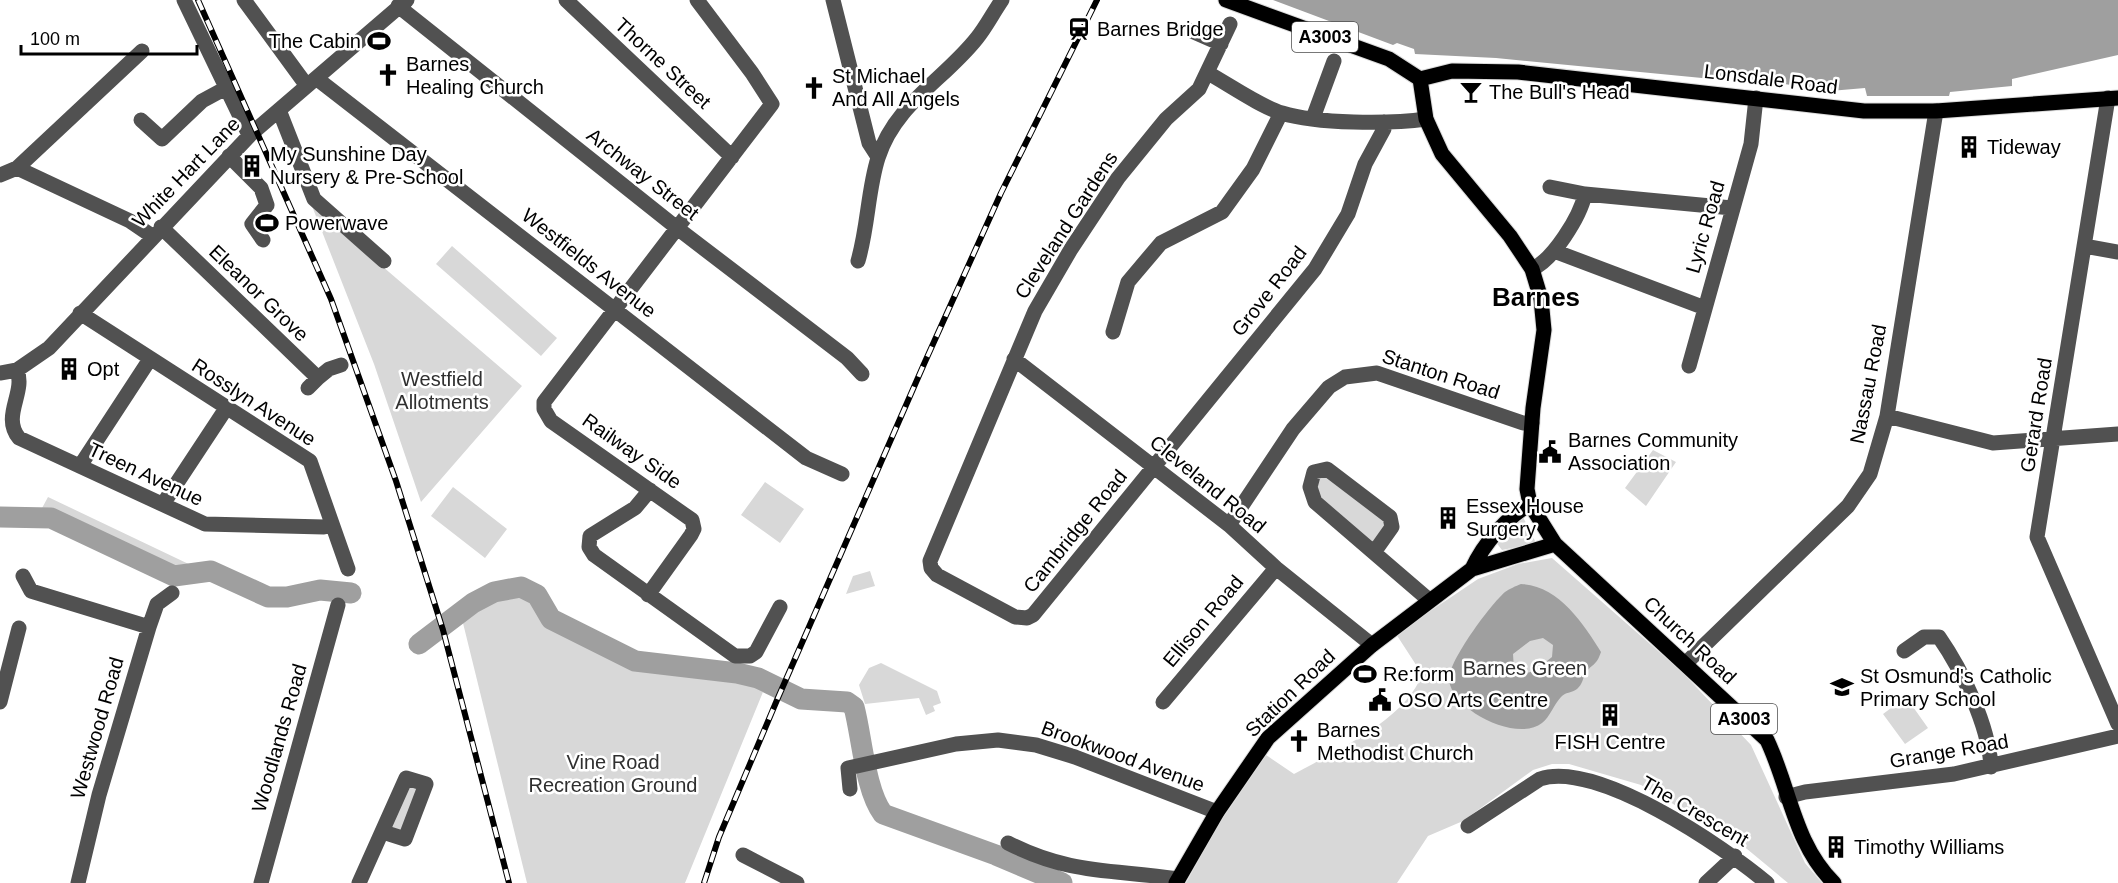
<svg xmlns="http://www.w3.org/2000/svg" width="2118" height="883" viewBox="0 0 2118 883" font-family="Arial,sans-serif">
<rect width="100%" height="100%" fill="#fff"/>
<path fill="#d8d8d8" d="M312 206 522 386 421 502 374 364Z
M452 246 557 338 541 356 436 264Z
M1653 450 1676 462 1646 506 1625 488Z
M1322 472 1388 523 1372 543 1314 493Z
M765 482 804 509 780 543 741 515Z
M453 487 507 529 485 558 431 516Z
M48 497 197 568 174 573 41 510Z
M1523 517 1535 541 1533 544 1502 550 1495 541Z
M1552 558 1682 672 1751 745 1805 863 1822 883H1788L1741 844 1641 785 1569 764H1552L1533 770 1463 821 1428 836 1397 883H1186L1216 828 1266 755 1294 774C1334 752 1407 719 1422 674L1396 634 1478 579 1518 564Z
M870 571 875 586 846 594 853 576Z
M511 594C541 595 533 613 554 629 582 639 608 662 638 668 666 673 744 669 765 687L685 883H527L462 619 483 603Z
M881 663 937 691 941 703 933 706 935 711 926 715 919 698 865 704 859 685 869 668Z
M1906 697 1928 728 1905 744 1883 714Z
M408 784 419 787 403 833 390 829Z"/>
<path fill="#9f9f9f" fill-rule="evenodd" d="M1273 0H2118V55L2012 79V86L1950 92 1949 96H1867L1865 88 1830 91 1765 81 1764 84 1496 58 1415 54 1414 49 1397 43 1393 45Z
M1521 584C1558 585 1584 624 1601 652 1596 667 1592 663 1586 673 1582 679 1583 684 1577 689 1572 693 1565 692 1561 697 1554 704 1550 717 1542 723 1517 743 1452 710 1449 680 1448 662 1490 605 1505 592 1509 589 1516 586 1521 584ZM1543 638 1553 645 1552 657C1538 668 1531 678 1514 670L1513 654 1530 641Z"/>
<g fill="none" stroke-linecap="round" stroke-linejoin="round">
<path stroke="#9f9f9f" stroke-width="4" d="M521 587 529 582"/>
<path stroke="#9f9f9f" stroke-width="21" d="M0 517 51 518 174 576 211 571 268 597H287L320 590 351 593
M419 644 473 603 494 592 521 587 537 595 551 619 635 661 737 673 758 678 801 699 847 702 854 707C862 737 865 790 883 814L996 855 1062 883"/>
<g stroke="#dbdbdb" stroke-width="17">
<path id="major" d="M1226 0 1389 59 1420 79
M1420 79 1426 119 1442 154 1510 236 1532 269 1541 299 1544 330 1533 408 1527 489 1530 504 1555 544 1767 740C1790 788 1794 844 1834 883
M1420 79 1452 71 1518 72 1864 111H1936L2118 98
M1472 569C1484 543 1506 518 1530 504
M1176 883 1217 812 1268 738 1372 645 1472 569 1555 544"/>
</g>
<path stroke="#515151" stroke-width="15" d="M184 0 249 135
M244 0 307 86
M566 0 732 157
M833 0 869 143 878 157
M398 6 677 228 847 358 862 374
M1230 24 1199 89 1166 119 1118 178 1071 249 1035 311 930 561 931 568 937 575 1015 617 1027 618 1033 615 1315 269 1348 214 1365 164 1384 129V122
M1189 30 1221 44
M1208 73C1228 84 1261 107 1282 113 1317 124 1390 124 1426 119
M316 78 806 458 842 474
M2108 98 2037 537 2118 724
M279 110 314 199 384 261
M1313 118 1334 61
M141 120 162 139 202 101 226 88
M229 156 261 188 267 205 252 224 263 240
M17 168 142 51
M0 175 17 168 130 221 152 236
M1550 187 1585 194 1732 208
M161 227 318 378 308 388
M2084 246 2118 252
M1554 251 1705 308
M858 261C868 227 868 189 878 158 895 104 944 80 977 38 986 27 993 13 1002 0
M1532 269C1553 260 1580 217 1585 194
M80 313 310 461 348 569
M1113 332 1128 282 1161 243 1222 212 1253 169 1281 113
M1014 359 1229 525 1276 568 1372 645
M1689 366 1751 144 1756 98
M17 370C26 393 1 416 19 438L205 524 324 527 332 524
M0 373 17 370 49 348 251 134 407 0
M318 378 329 369 341 365
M1887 416 1993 443 2118 434
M80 466 150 359
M650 490 635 508 590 536 589 547 594 555 735 656H750L756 652 780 607
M163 504 227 407
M1229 525 1293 429 1329 387 1345 377 1377 373 1523 423H1532
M1375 551 1392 527 1390 517 1327 469 1314 472 1310 487 1315 502 1429 600
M23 576 31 591 149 627
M648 595 691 535 694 529 692 520 551 421 544 409V402L772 104 752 73 697 0
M1904 651 1924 637H1939C1962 670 1989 726 1991 767
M1686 663 1848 506 1870 474 1887 416 1936 111
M0 702 19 628
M1163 702 1276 568
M850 789 848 768 956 744 998 740 1036 745 1075 757 1217 812
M1786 797 1805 792 1954 774 2118 736
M1468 826 1540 779C1597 760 1724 847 1767 883
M1008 843C1071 875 1112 869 1178 879
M743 855 797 883
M78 883 99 795 149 627 157 604 172 593
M261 883 338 605
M359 883 406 778 426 784 405 839 383 832
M1706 883 1735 856"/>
<use href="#major" stroke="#000" stroke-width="15"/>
<g stroke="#000" stroke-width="6">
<path id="rail" d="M198 0 331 299 396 481 443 630 509 883
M704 883 719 837 777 700 924 364 1001 193 1097 0"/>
</g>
<use href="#rail" stroke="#fff" stroke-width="4" stroke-dasharray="11" stroke-linecap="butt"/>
</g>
<defs>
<g id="station-bare" transform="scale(1.8)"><path d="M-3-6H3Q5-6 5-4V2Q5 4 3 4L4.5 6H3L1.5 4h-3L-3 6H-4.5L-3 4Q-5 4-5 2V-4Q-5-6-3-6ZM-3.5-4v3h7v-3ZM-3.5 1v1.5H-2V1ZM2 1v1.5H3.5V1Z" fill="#000" stroke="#fff" stroke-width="2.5" paint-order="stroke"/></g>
<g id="stadium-bare" transform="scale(1.8)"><path d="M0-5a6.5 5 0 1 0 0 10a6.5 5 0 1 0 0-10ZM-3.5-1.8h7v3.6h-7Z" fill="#000" stroke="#fff" stroke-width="2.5" paint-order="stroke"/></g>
<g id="church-bare" transform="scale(1.8)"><path d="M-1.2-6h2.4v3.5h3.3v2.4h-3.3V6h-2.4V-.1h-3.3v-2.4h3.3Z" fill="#000" stroke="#fff" stroke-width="2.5" paint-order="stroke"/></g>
<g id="bar-bare" transform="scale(1.8)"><path d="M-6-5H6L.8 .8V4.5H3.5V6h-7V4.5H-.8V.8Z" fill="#000" stroke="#fff" stroke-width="2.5" paint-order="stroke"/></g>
<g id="building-bare" transform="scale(1.8)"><path d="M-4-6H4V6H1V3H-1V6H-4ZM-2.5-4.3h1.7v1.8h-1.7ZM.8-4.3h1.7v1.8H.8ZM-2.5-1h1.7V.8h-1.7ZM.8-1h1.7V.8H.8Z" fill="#000" stroke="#fff" stroke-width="2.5" paint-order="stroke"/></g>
<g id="civic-bare" transform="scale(1.8)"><path d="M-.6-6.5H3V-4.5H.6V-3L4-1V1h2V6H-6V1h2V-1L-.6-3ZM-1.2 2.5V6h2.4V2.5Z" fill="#000" stroke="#fff" stroke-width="2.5" paint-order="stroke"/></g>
<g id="school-bare" transform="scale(1.8)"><path d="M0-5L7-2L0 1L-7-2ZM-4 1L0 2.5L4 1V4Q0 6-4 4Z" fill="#000" stroke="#fff" stroke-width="2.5" paint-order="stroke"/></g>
</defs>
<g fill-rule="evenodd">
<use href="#station-bare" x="1079" y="29"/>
<use href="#stadium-bare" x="379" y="41"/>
<use href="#church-bare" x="388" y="75"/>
<use href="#church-bare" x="814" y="88"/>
<use href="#bar-bare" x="1471" y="92"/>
<use href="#building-bare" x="1969" y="147"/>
<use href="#building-bare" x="252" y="166"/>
<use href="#stadium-bare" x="267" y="223"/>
<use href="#building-bare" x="69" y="369"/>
<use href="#civic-bare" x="1550" y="452"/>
<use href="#building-bare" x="1448" y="518"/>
<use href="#stadium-bare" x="1365" y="674"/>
<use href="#school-bare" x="1842" y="687"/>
<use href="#civic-bare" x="1380" y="700"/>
<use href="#building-bare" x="1610" y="715"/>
<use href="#church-bare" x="1299" y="741"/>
<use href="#building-bare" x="1836" y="847"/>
</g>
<g text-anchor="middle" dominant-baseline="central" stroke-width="5" stroke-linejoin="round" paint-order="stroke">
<g fill="#fff" stroke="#4c4c4c" stroke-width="1.5">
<rect x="1292" y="22" width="66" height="30" rx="4.5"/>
<rect x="1711" y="704" width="66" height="30" rx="4.5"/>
</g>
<g font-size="18" font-weight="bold" fill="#000">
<text x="1325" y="37">A3003</text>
<text x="1744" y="719">A3003</text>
</g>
<g font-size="20" fill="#000" stroke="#fff" text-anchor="start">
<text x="1097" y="29">Barnes Bridge</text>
<text x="361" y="41" text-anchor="end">The Cabin</text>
<text x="406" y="64">Barnes<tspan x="406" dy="23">Healing Church</tspan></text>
<text x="832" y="76">St Michael<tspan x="832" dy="23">And All Angels</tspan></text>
<text x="1489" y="92">The Bull's Head</text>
<text x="1987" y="147">Tideway</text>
<text x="270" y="154">My Sunshine Day<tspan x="270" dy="23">Nursery &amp; Pre-School</tspan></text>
<text x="285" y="223">Powerwave</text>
<text x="87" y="369">Opt</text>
<text x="1568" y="440">Barnes Community<tspan x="1568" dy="23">Association</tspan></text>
<text x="1466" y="506">Essex House<tspan x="1466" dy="23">Surgery</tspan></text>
<text x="1383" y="674">Re:form</text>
<text x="1860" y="676">St Osmund's Catholic<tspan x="1860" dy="23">Primary School</tspan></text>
<text x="1398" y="700">OSO Arts Centre</text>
<text x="1317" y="730">Barnes<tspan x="1317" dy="23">Methodist Church</tspan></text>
<text x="1610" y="742" text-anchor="middle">FISH Centre</text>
<text x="1854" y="847">Timothy Williams</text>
</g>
<g font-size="20" fill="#000" stroke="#fff">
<text transform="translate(663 63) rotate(43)">Thorne Street</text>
<text transform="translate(1771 79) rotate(7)">Lonsdale Road</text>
<text transform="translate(186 172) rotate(-46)">White Hart Lane</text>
<text transform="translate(643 174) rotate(38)">Archway Street</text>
<text transform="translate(1066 225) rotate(-57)">Cleveland Gardens</text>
<text transform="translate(1705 227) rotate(-74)">Lyric Road</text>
<text transform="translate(589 263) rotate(38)">Westfields Avenue</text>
<text transform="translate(1269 291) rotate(-52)">Grove Road</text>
<text transform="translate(259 293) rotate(44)">Eleanor Grove</text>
<text transform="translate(1441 374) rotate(18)">Stanton Road</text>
<text transform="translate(1868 384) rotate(-79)">Nassau Road</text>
<text transform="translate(254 402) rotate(33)">Rosslyn Avenue</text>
<text transform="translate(2036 415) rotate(-81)">Gerard Road</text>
<text transform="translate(632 451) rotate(35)">Railway Side</text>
<text transform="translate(146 474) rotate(25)">Treen Avenue</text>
<text transform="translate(1208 484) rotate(39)">Cleveland Road</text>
<text transform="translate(1075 531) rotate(-51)">Cambridge Road</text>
<text transform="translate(1203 621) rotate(-50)">Ellison Road</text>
<text transform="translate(1690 640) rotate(43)">Church Road</text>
<text transform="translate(1290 693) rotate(-44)">Station Road</text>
<text transform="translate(97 728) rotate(-74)">Westwood Road</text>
<text transform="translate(279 738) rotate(-74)">Woodlands Road</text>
<text transform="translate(1949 751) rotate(-10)">Grange Road</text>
<text transform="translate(1123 756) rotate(20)">Brookwood Avenue</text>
<text transform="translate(1695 811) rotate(30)">The Crescent</text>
</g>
<g font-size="20" fill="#2f2f2f" stroke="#fff">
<text x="442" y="379">Westfield<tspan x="442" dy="23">Allotments</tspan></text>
<text x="1525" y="668">Barnes Green</text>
<text x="613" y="762">Vine Road<tspan x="613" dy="23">Recreation Ground</tspan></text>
</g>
<g font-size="26" font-weight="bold" fill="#000" stroke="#fff">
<text x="1536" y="297">Barnes</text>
</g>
</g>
<path d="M21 45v9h176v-9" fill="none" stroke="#000000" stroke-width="3"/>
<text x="30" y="45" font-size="18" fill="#000000" stroke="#ffffff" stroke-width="4.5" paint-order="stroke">100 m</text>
</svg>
